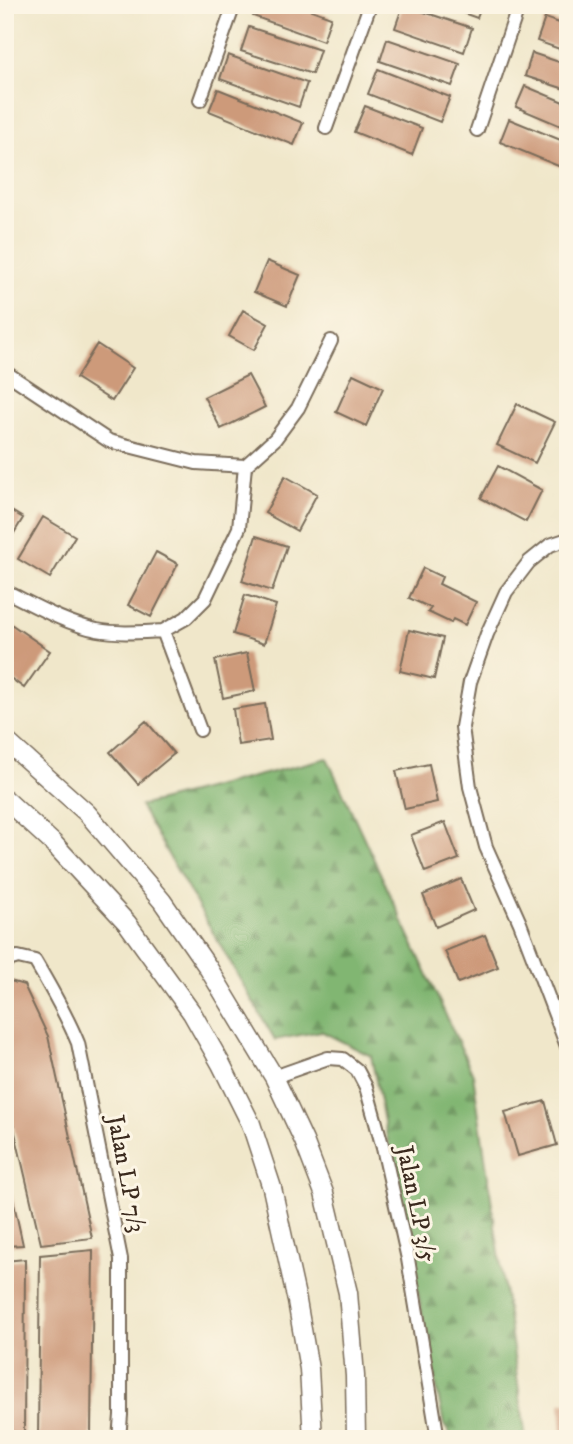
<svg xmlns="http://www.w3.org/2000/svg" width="573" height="1444" viewBox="0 0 573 1444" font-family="'IM FELL DW Pica',serif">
<defs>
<pattern id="forest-firs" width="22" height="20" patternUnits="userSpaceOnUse" patternTransform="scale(1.75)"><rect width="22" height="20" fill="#81b672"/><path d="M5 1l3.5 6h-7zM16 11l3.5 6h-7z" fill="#6b945d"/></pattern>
</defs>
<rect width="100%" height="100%" fill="#fcf5e5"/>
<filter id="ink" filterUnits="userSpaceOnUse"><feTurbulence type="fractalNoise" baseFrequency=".0143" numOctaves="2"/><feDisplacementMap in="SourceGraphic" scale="14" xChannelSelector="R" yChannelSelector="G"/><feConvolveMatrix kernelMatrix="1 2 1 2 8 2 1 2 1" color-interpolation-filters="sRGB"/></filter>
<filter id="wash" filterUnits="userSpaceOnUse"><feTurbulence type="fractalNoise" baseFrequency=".00686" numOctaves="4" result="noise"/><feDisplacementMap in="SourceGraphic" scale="28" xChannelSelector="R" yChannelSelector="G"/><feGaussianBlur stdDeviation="1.57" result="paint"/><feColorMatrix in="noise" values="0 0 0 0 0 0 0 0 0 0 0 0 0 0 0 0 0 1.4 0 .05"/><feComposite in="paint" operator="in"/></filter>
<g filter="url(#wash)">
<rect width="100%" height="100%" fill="#f0e7ca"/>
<path fill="url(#forest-firs)" stroke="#5e7048" stroke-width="2" d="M327 758 473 1074 526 1439H454L444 1425 371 1056 321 1031 275 1040 140 806Z"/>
<g id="blocks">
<path fill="#cd9a7a" d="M257 5H298L331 17 323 41 253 16Z
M403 5 472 28 464 52 395 28Z
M441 5H482L477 18Z
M550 5H568V15L549 8Z
M545 18 568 26V52L537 41Z
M249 27 320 50 312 74 241 51Z
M387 39 460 64 452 86 380 61Z
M532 53 568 65V90L525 76Z
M228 55 307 83 299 107 220 79Z
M378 69 450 97 440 122 368 94Z
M525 86 568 104V129L516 107Z
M218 89 303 123 294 145 209 111Z
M365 106 422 128 412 155 354 132Z
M509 119 568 143V170L500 142Z
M267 261 300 275 287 306 254 292Z
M243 310 268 324 254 350 229 336Z
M97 344 133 368 112 401 76 378Z
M353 374 383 388 366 426 336 412Z
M248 375 265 407 221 429 204 397Z
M517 404 555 422 535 463 497 445Z
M498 466 542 490 526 522 481 498Z
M285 476 317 494 297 531 265 513Z
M5 507 23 518 8 543 5 541Z
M43 517 75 536 50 578 18 559Z
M256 536 287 546 272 591 242 581Z
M156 552 178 564 151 617 128 605Z
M423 568 442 577 439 584 476 602 465 625 453 619 451 623 428 612 431 608 409 598Z
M245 595 276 605 264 644 233 634Z
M8 622 50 651 24 688 5 674V627Z
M409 630 443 638 434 679 400 671Z
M247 653 255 691 223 698 215 660Z
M265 704 271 740 238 745 233 709Z
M146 721 174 754 138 784 110 752Z
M429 764 437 802 405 809 396 771Z
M445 822 459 859 425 872 411 835Z
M461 879 474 910 436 927 423 895Z
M485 935 498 967 458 983 445 951Z
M7 980 24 985 48 1036 92 1238 41 1244 5 1090V981Z
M545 1101 557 1145 518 1156 505 1112Z
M5 1167H6L23 1245 5 1246Z
M93 1250 91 1434 86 1439H38L40 1255Z
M25 1259 24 1439H5V1261Z
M568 1402V1439H562L560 1403Z"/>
</g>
</g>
<g filter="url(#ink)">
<use href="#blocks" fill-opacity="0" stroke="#7a6c5a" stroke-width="2"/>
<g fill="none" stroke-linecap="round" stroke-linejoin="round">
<g stroke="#7a6c5a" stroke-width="16">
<path id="minor" d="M200 100 234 5
M326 128 370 5
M477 130 519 5
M5 372 109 441 196 463 245 466
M568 539 550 545 529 562 506 592 487 634 470 682 462 727 470 787 486 847 520 923 568 1049
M5 591C34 605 64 623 97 630 119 634 141 632 163 631L200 730
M163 631 186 618 205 599 239 528 245 466 275 439 298 408 331 341
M5 961 18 957 35 961C51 988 66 1014 78 1043L121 1259V1415L119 1439
M274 1077 328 1058 343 1059 357 1070 366 1087 383 1148 408 1259 438 1439"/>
</g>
<g stroke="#7a6c5a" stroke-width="21">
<path id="secondary" d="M5 740 87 813 162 901 207 966 274 1077 304 1141 324 1193 348 1293 355 1376 356 1439
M5 799 54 844 127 923 192 1013 221 1064 251 1124 272 1188 297 1301 309 1369 313 1439"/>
</g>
<use href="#minor" stroke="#fff" stroke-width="12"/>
<use href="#secondary" stroke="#fff" stroke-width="18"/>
</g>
</g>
<g text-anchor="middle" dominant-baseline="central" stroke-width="6" stroke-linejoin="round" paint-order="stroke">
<g font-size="24" fill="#3b2a1e" stroke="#fcf5e5">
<text transform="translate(126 1174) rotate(79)">Jalan LP 7/3</text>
<text transform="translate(416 1204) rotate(78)">Jalan LP 3/5</text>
</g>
</g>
<rect width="573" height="1444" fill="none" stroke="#fcf5e5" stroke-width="28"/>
</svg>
